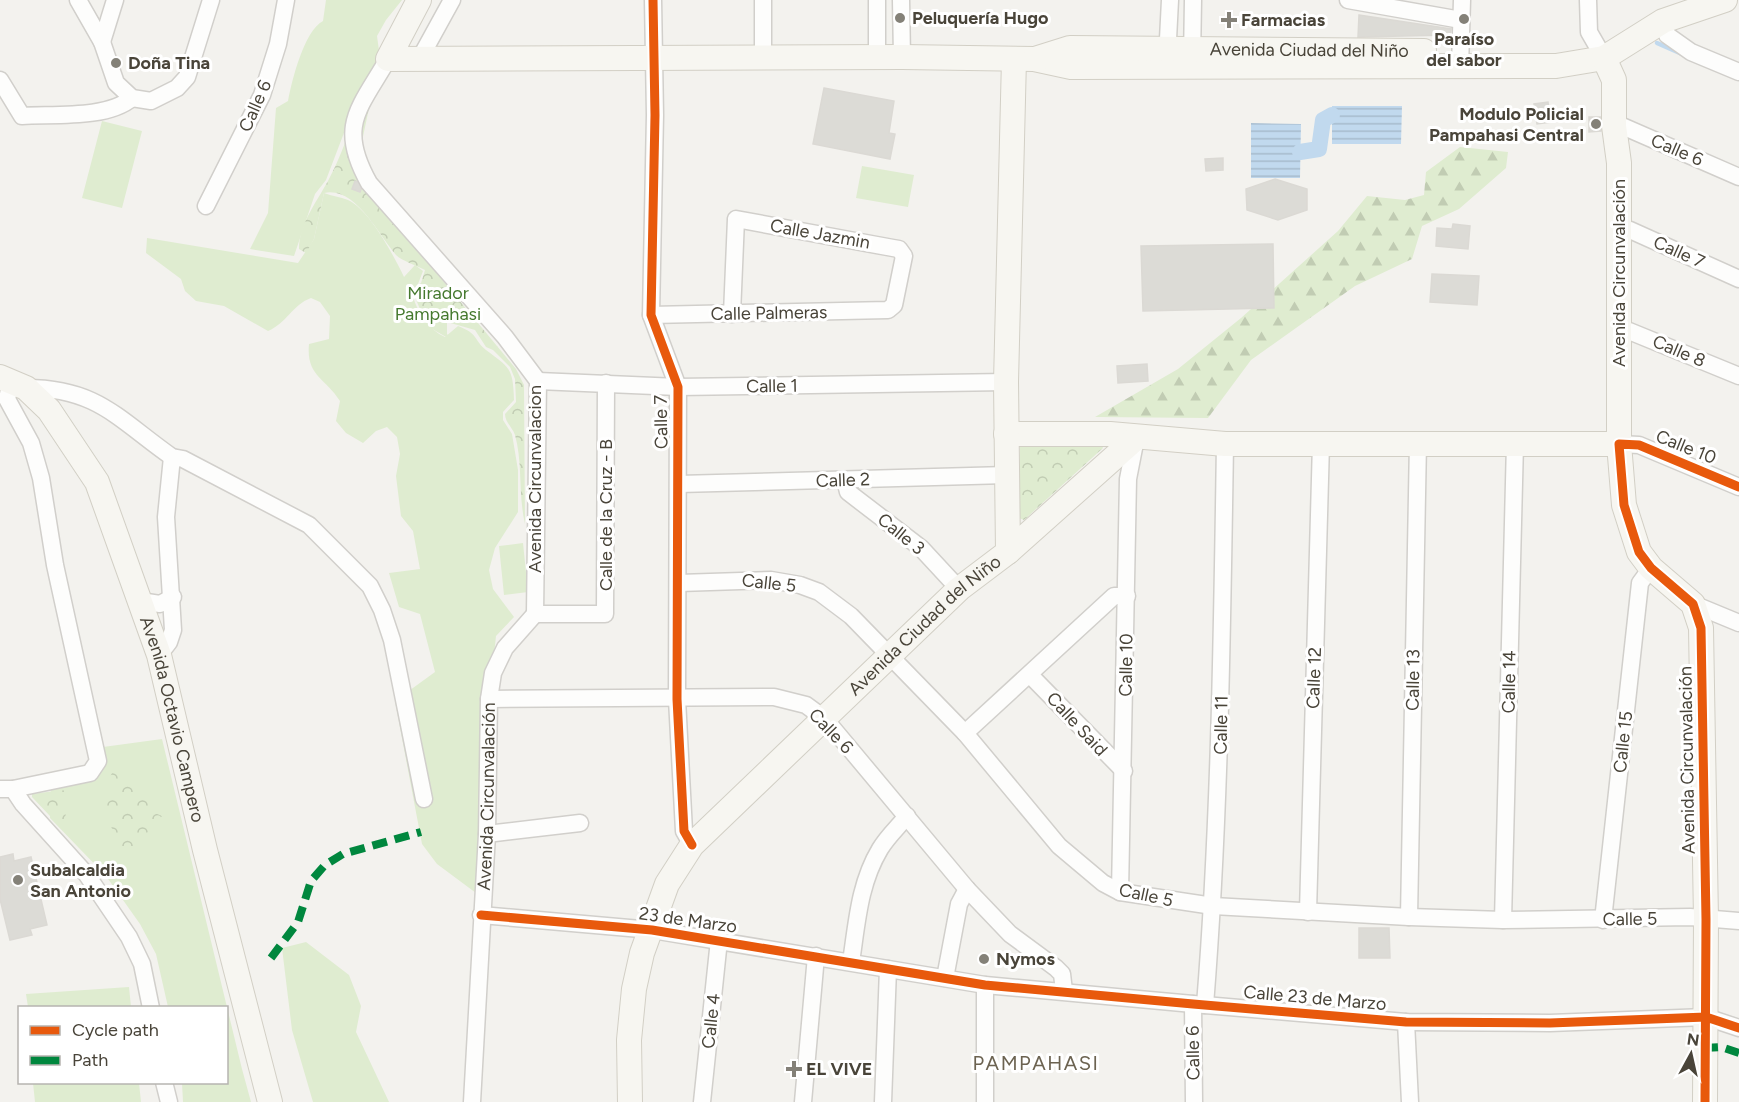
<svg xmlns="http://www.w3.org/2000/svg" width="1739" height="1102" viewBox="0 0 1739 1102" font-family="Figtree,sans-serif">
<defs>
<pattern id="forest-firs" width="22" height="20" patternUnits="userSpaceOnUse" patternTransform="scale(1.5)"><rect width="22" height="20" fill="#dfecd0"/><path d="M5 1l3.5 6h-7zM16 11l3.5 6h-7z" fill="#c1ccb3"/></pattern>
<pattern id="park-crowns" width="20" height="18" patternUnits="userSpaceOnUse" patternTransform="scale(1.5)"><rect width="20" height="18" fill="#dfecd0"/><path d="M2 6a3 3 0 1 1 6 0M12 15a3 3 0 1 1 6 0" fill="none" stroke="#c1ccb3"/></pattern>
<pattern id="water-rules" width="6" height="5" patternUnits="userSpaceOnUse" patternTransform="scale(1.5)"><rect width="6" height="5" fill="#c1d9ee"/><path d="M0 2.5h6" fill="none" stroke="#a7bbcd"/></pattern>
</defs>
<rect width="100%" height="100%" fill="#f3f2ee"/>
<path fill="#dfecd0" d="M326 0H402L386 20 377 36 381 65 355 104 326 180 315 194 294 256 250 249 268 213 276 108 288 101C292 80 304 31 323 21Z
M102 121 142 131 122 208 82 198Z
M862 166 914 175 908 207 856 198Z
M324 193C332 196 340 197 348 200 369 209 394 256 404 277L415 265 423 271 413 297C418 313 429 330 445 337L458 326C479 334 473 339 486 350 510 368 513 368 514 400L503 412V420L512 434 518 470V512L495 548 489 570 493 589 514 617 496 636 484 751 476 893 437 864 422 844 395 701 435 672 420 614 399 607 389 573 420 569 413 531 401 516 396 476 400 454 397 437 387 427 376 431 363 443 346 433 336 421 340 401C325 377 306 376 309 344L329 339 330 316 320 302 311 298C292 305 287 323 268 331L224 306 196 301 185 291 181 279 146 253 147 238 298 263 314 239Z
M523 543 528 592 504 595 499 546Z
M162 739 242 1069 251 1102H183L182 1083 226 1082V1008L168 1007 156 954 140 924 106 876 50 818 51 788 82 779 103 747Z
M306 942 349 975 361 1006 356 1032 389 1102H313L292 1030 282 948Z
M129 987 131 1007H28L26 994Z
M33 1083H139L141 1102H35Z"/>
<path fill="url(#forest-firs)" d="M1460 147 1508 152 1506 168 1459 209 1422 226 1412 259 1355 286 1251 360 1208 418 1095 417 1178 369 1241 318 1338 231 1367 196 1405 200 1424 195 1426 172Z"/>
<path fill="url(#park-crowns)" d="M375 80 358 160 392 219 516 369 524 385 525 524C518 494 523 464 515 435 512 427 505 422 505 414L516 402 515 379 510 367 493 350 486 347 475 330 447 322V334L453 341 427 326 412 290 421 283 425 270C416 265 402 261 396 255 379 236 356 186 324 193L314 239 306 253 299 249C299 223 319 199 330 177 348 143 352 114 375 80Z
M1024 442 1101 443 1103 448 1024 520 1019 518 1020 446Z
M114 769 132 784 136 796 149 802 150 811 162 816 141 840 121 855 117 834 108 824 112 814 102 804 106 785Z
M62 790 65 791 66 833 32 797V794Z"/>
<path fill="url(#water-rules)" d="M1332 106H1402L1401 144H1332Z
M1251 123 1301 124 1300 178H1251Z"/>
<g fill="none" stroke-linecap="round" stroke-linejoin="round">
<path stroke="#c1d9ee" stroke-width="4.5" d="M1657 43 1682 54"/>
<path stroke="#c1d9ee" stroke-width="16" d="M1300 152 1319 149 1323 120 1332 115"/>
</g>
<path fill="#dcdbd6" stroke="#dbd9d4" stroke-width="1.5" d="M1359 15 1451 29 1450 35 1358 37Z
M824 88 894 101 889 133 895 134 890 159 813 144Z
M1548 102 1551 122 1537 124 1534 104Z
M1589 117H1601V131L1589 132Z
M1223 158V170L1206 171 1205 159Z
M1275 179 1307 189V210L1278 220 1247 210 1246 189Z
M355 181 363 184 360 192 352 189Z
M1453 224 1470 226 1468 249 1436 246 1437 228 1452 229Z
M1273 244 1274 308 1143 311 1141 246Z
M1432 274 1479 276 1477 305 1430 302Z
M1147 364 1148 381 1118 383 1117 366Z
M13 854 14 861 31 857 47 925 30 929 32 935 10 940 0 899V857Z
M1359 928H1389L1390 958H1359Z"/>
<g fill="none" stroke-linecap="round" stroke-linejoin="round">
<g stroke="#d1cfcb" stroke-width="19">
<g id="street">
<path d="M78 0 102 42 116 83 132 98 151 101 177 88 187 77 211 0"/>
<path d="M653 0 655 115 651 315 678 387 677 699 684 831 692 845"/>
<path d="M763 0V59"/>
<path d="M901 0 902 57"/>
<path d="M1348 0 1461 20"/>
<path d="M1588 0 1589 32 1604 58"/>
<path d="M1663 21 1667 35 1691 52 1739 72"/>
<path d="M102 42 115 0"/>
<path d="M877 57V0"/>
<path d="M388 59C359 109 337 126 369 183L505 337 538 381 535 614"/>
<path d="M1167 59 1170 0"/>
<path d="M1192 59 1193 0"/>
<path d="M419 60 452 0"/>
<path d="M1460 67 1462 0"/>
<path d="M0 80 22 116C54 114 107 119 132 98"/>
<path d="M1614 126H1622L1739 177"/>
<path d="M206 206 262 95 278 44 286 0"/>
<path d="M1619 229 1630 230 1739 279"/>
<path d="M651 315 888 310 894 305 904 256 899 249 893 248 736 219 732 314"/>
<path d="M1618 331H1629L1739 376"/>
<path d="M538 381 678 387 1006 382"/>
<path d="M26 388C97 388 118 419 172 457L183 459 309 525 370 586 382 610 392 640 424 799"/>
<path d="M1619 444 1639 445 1739 487"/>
<path d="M845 480 848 492 921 548 959 589"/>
<path d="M679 484 1007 475"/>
<path d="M679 583 771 580 800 585 819 592 851 616 965 733 1059 846 1103 883 1120 892 1213 906 1409 917 1503 920 1690 917 1739 921"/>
<path d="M140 601 160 604 173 597"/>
<path d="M1693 604 1739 623"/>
<path d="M535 614H605L606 383"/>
<path d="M159 655 169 642 173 630 166 517 172 457"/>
<path d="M1030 675 1124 771"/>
<path d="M489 699 774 697 806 705 825 719 967 889 1010 934 1056 968 1062 974 1064 991"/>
<path d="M965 733 1114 596H1127"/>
<path d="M0 789H13L90 773 98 761 55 565 41 478 31 443 7 399 11 381"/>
<path d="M13 789 23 804 87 875 129 937 142 964 151 1008"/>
<path d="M487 834 580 823"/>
<path d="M1120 892 1128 479 1136 438"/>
<path d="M1308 912 1321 443"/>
<path d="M481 915 652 930 985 985 1193 1004 1406 1022 1550 1023 1706 1017 1739 1028"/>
<path d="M1409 917 1418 442"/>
<path d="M1503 920 1515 443"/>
<path d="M1603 920 1640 583 1651 568"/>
<path d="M851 962C857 923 859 884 880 849 887 837 898 827 907 816"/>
<path d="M945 978 959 904 967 889"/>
<path d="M1193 1004 1194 1102"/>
<path d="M1205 1005C1220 818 1222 631 1225 444"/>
<path d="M1406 1022 1410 1102"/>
<path d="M164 1082 169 1102"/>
<path id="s1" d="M472 1102 487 834 489 699 493 673 505 648 535 614"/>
<path d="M702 1102 719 940"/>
<path d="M803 1102 816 956"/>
<path d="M883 1102 888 969"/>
<path d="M985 1102V985"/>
</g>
</g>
<g stroke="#d2cfc5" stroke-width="26">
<g id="secondary">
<path d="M419 0 388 59 902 57 1034 59 1071 67 1556 66 1604 58 1663 21 1725 0"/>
<path d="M1604 58 1614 80V126L1619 163V444L1624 505 1639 552 1651 568 1693 604 1701 628 1706 919 1705 1102"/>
<path id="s2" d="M1035 59 1070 48 1424 51"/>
<path id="s3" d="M0 377 26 388 49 410 97 482 159 655 205 850 270 1102"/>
<path d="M1006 434H1110L1225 444H1619"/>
<path d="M1008 552 1136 438"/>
<path id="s4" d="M630 1102 629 1040 634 989 642 953 667 884 692 845 959 589 1008 552 1006 382 1014 59"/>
</g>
</g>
<use href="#street" stroke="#fdfdfc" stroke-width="16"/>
<use href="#secondary" stroke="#f7f6f1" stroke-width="24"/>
<path stroke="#00873e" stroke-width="8" stroke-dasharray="15 8" stroke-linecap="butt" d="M271 958 298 922 311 881 325 865 343 854 421 832
M1703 1048 1721 1047 1739 1053"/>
<g stroke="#fff" stroke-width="13">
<path id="cycleway" d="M653 0 655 115 651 315 678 387 677 699 684 831 692 845
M481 915 652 930 985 985 1193 1004 1406 1022 1550 1023 1706 1017 1739 1028
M1705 1102 1706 919 1701 628 1693 604 1651 568 1639 552 1624 505 1619 444 1639 445 1739 487"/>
</g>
<use href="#cycleway" stroke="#e8590c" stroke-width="9"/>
</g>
<g fill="#848178" stroke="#fff" stroke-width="2">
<circle cx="900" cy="18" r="6"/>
<circle cx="1464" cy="19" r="6"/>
<path d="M1226 11h6v6h6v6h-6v6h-6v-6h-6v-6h6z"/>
<circle cx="116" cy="63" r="6"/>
<circle cx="1596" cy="124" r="6"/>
<circle cx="18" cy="880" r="6"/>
<circle cx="984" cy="959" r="6"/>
<path d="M791 1060h6v6h6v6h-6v6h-6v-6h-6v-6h6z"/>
</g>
<g text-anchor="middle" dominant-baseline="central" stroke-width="6" stroke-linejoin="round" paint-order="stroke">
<g font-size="18" font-weight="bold" fill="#494439" stroke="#fff" text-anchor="start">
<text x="912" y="18">Peluquería Hugo</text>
<text x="1241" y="20">Farmacias</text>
<text x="1464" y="39" text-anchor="middle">Paraíso<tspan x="1464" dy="21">del sabor</tspan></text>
<text x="128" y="63">Doña Tina</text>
<text x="1584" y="114" text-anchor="end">Modulo Policial<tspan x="1584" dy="21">Pampahasi Central</tspan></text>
<text x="30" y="870">Subalcaldia<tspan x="30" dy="21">San Antonio</tspan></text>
<text x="996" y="959">Nymos</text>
<text x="806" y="1069">EL VIVE</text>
</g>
<g font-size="18" fill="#494439" stroke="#fff">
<text stroke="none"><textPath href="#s2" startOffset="276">Avenida Ciudad del Niño</textPath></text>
<text transform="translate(255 106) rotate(-66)">Calle 6</text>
<text transform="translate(1677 150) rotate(23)">Calle 6</text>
<text transform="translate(820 234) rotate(10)">Calle Jazmin</text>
<text transform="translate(1679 252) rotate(24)">Calle 7</text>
<text transform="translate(1619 273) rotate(-90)">Avenida Circunvalación</text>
<text transform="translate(769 313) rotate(-1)">Calle Palmeras</text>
<text transform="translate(1679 351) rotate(23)">Calle 8</text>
<text transform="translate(772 386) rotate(-1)">Calle 1</text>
<text transform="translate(661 422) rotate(-91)">Calle 7</text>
<text transform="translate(1686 447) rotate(22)">Calle 10</text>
<text transform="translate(535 479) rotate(-90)">Avenida Circunvalacion</text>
<text transform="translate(843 480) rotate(-2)">Calle 2</text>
<text transform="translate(606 515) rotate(-90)">Calle de la Cruz - B</text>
<text transform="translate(901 534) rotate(39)">Calle 3</text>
<text transform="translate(769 583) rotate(6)">Calle 5</text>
<text stroke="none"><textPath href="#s4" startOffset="590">Avenida Ciudad del Niño</textPath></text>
<text transform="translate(1126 665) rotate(-89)">Calle 10</text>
<text transform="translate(1314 678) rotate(-88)">Calle 12</text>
<text transform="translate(1413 680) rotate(-89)">Calle 13</text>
<text transform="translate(1509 682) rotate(-89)">Calle 14</text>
<text stroke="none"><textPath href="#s3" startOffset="396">Avenida Octavio Campero</textPath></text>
<text transform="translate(1077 724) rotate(47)">Calle Said</text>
<text transform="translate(1221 725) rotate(-89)">Calle 11</text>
<text transform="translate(831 731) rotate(46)">Calle 6</text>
<text transform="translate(1623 742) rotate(-84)">Calle 15</text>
<text transform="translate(1687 760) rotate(-91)">Avenida Circunvalación</text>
<text stroke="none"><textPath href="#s1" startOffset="306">Avenida Circunvalación</textPath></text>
<text transform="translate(1146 895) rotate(12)">Calle 5</text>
<text transform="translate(1630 919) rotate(-1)">Calle 5</text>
<text transform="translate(688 920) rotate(8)">23 de Marzo</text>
<text transform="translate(1315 998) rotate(5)">Calle 23 de Marzo</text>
<text transform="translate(711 1021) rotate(-84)">Calle 4</text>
<text transform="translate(1193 1053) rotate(-91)">Calle 6</text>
</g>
<g font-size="18" fill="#45792e" stroke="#fff">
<text x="438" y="293">Mirador<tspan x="438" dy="21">Pampahasi</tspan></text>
</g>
<g font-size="20" letter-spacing="1.5" fill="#6c6351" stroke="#fff">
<text x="1036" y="1063">PAMPAHASI</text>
</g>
</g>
<rect x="18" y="1006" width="210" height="78" fill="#ffffff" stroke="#b6b4b0" stroke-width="1.5"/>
<rect x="30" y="1026" width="30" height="9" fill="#e8590c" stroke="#b6b4b0" stroke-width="1.5"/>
<text x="72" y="1036" font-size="18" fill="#494439">Cycle path</text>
<rect x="30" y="1056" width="30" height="9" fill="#00873e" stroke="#b6b4b0" stroke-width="1.5"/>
<text x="72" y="1066" font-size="18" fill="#494439">Path</text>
<g transform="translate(1691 1054) rotate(8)" stroke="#ffffff" stroke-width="4.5" paint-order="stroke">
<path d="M0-4.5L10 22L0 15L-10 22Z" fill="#494439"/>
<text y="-9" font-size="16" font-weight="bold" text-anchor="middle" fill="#494439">N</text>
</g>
</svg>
